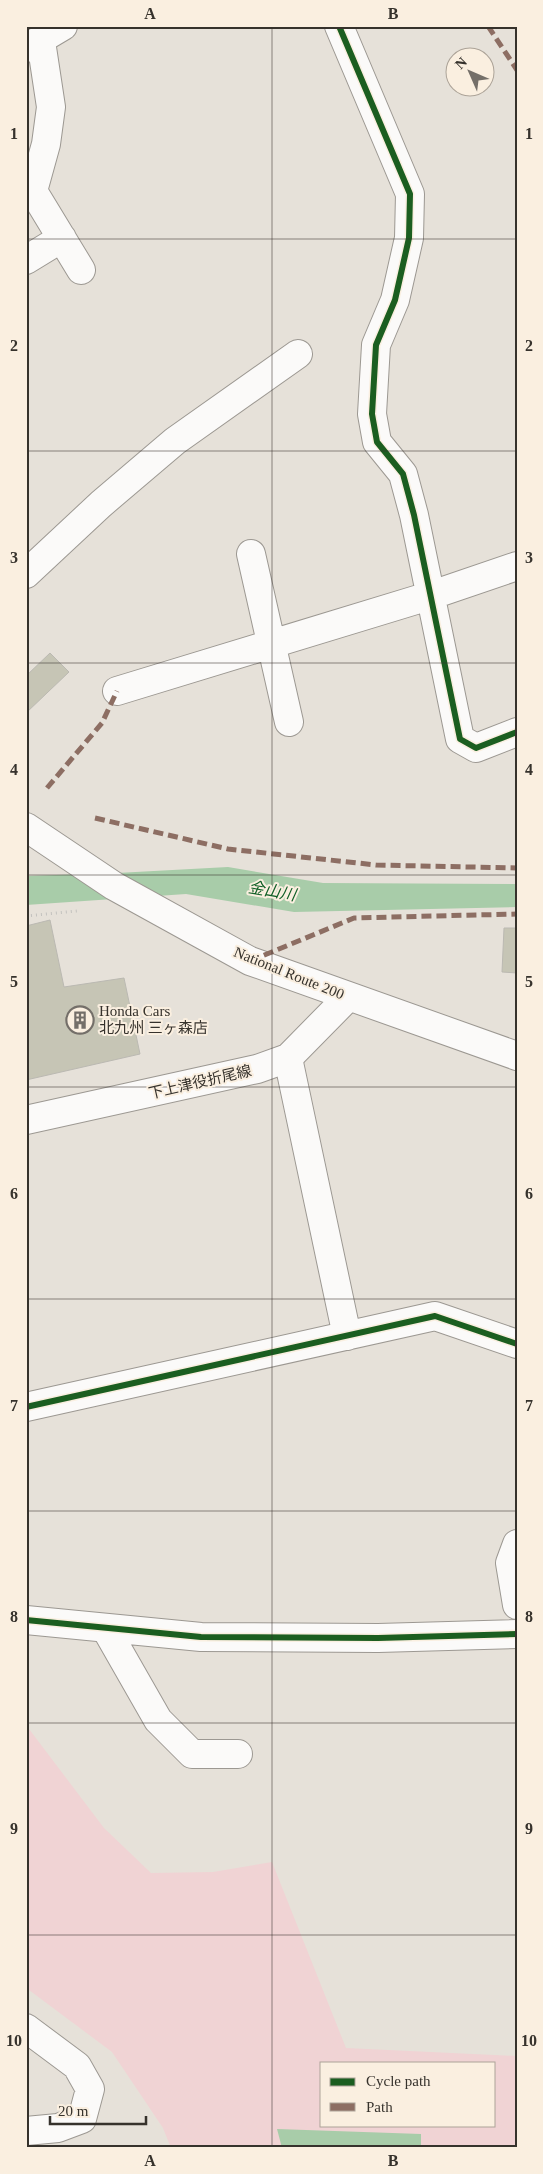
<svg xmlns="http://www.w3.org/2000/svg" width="543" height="2174" viewBox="0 0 543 2174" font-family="'Times New Roman','Noto Sans JP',serif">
<rect width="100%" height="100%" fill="#e6e1d9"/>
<path fill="#f0d3d4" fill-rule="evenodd" d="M26 1725 104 1828 151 1873 213 1872 272 1862 346 2048 517 2056V2148H171L163 2128 112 2052 29 1990 26 1985ZM322 2063H494V2125H322Z"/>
<path fill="#a8cca9" d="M228 867 323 883 517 884V907L294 912 186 894 26 905V876L117 873Z
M277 2129 421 2134V2148H282Z"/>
<path fill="#c6c5b5" stroke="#bbb9b2" d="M50 653 69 672 26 713V676Z
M50 920 64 987 124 978 140 1054 26 1080V926Z
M504 928H517V973L502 972Z"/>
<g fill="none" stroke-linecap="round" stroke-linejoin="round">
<g stroke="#9c9892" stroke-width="30">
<path id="minor" d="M339 26 410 194 409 238 395 300 376 345 372 414 377 442 403 474 414 515 460 739 476 748 517 732
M41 41 51 107 46 144 33 191 81 270
M26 48 63 26
M26 260 62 238
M251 554 289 722
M26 574 101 504 175 441 298 354
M117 691 429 596 517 566
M288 1058 347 1336
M26 1407 435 1316 517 1344
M517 1544 510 1563 517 1605
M26 1620 201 1637 378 1638 517 1634
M106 1629 158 1720 192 1754H238
M26 2028 77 2066 90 2089 82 2119 58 2128 26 2131"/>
</g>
<g stroke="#9c9892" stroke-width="30">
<path id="major" d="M26 1120 257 1069 288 1058 348 997"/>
</g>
<g stroke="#9c9892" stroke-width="30">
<path id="highway" d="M26 827 114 886 250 961 517 1056"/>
</g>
<path stroke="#c3c2bf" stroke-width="3" stroke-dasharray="1 4" stroke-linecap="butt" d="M26 916 77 911"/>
<use href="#minor" stroke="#fbfaf9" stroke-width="28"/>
<use href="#major" stroke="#fbfaf9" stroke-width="28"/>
<use href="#highway" stroke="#fbfaf9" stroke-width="28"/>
<path stroke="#8d6e63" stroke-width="5" stroke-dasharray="10 5" stroke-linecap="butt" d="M488 26 517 70
M47 788 102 723 117 691
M95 818 228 849 376 865 517 868
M250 961 354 918 517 914"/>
<g stroke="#faefe0" stroke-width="9">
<path id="cycleway" d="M339 26 410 194 409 238 395 300 376 345 372 414 377 442 403 474 414 515 460 739 476 748 517 732
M26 1407 435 1316 517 1344
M26 1620 201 1637 378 1638 517 1634"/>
</g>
<use href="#cycleway" stroke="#1b5e20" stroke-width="6"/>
</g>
<path fill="none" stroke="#36322c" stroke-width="1" stroke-opacity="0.55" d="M272 26V2148M26 239H517M26 451H517M26 663H517M26 875H517M26 1087H517M26 1299H517M26 1511H517M26 1723H517M26 1935H517"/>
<defs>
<g id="building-ring" transform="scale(1.4375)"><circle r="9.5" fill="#faefe0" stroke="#746f69" stroke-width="1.5"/><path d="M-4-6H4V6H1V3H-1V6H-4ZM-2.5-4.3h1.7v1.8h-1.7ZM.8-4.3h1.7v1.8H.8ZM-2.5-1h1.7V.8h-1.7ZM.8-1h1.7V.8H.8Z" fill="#746f69"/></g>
</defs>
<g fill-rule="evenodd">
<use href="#building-ring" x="80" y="1020"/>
</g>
<g text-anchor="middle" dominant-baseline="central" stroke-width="4" stroke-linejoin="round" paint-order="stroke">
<g font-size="15" fill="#36322c" stroke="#faefe0">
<text transform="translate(289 973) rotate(22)">National Route 200</text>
<text transform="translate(200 1082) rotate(-13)">下上津役折尾線</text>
</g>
<g font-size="15" fill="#36322c" stroke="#faefe0" text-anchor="start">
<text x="99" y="1011">Honda Cars<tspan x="99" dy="17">北九州 三ヶ森店</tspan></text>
</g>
<g font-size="16" font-style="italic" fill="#0f5f26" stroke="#faefe0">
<text transform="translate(272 891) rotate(10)">金山川</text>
</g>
</g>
<rect width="543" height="2174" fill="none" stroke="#faefe0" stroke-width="55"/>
<rect x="320" y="2062" width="175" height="65" fill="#faefe0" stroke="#aca398"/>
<rect x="330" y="2078" width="25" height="8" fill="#1b5e20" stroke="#aca398"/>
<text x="366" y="2086" font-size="15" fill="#36322c">Cycle path</text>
<rect x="330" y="2103" width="25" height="8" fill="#8d6e63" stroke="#aca398"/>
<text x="366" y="2112" font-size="15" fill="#36322c">Path</text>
<g transform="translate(470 72) rotate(315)"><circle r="24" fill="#faefe0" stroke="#aca398"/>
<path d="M0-4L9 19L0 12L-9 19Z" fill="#746f69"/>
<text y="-8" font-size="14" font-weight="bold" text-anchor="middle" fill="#36322c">N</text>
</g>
<path d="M50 2116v8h96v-8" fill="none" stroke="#36322c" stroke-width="2.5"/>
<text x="58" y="2116" font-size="15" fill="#36322c" stroke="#faefe0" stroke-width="4" paint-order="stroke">20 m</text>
<rect x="28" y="28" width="488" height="2118" fill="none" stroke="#36322c" stroke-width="2"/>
<g font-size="16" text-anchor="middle" font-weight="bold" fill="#36322c">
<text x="150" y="19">A</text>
<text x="393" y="19">B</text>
<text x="14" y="139">1</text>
<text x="529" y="139">1</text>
<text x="14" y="351">2</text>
<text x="529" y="351">2</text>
<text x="14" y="563">3</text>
<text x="529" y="563">3</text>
<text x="14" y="775">4</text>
<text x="529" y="775">4</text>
<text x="14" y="987">5</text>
<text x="529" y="987">5</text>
<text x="14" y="1199">6</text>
<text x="529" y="1199">6</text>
<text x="14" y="1411">7</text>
<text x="529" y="1411">7</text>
<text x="14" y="1622">8</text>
<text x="529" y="1622">8</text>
<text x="14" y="1834">9</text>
<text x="529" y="1834">9</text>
<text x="14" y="2046">10</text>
<text x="529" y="2046">10</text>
<text x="150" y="2166">A</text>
<text x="393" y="2166">B</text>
</g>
</svg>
